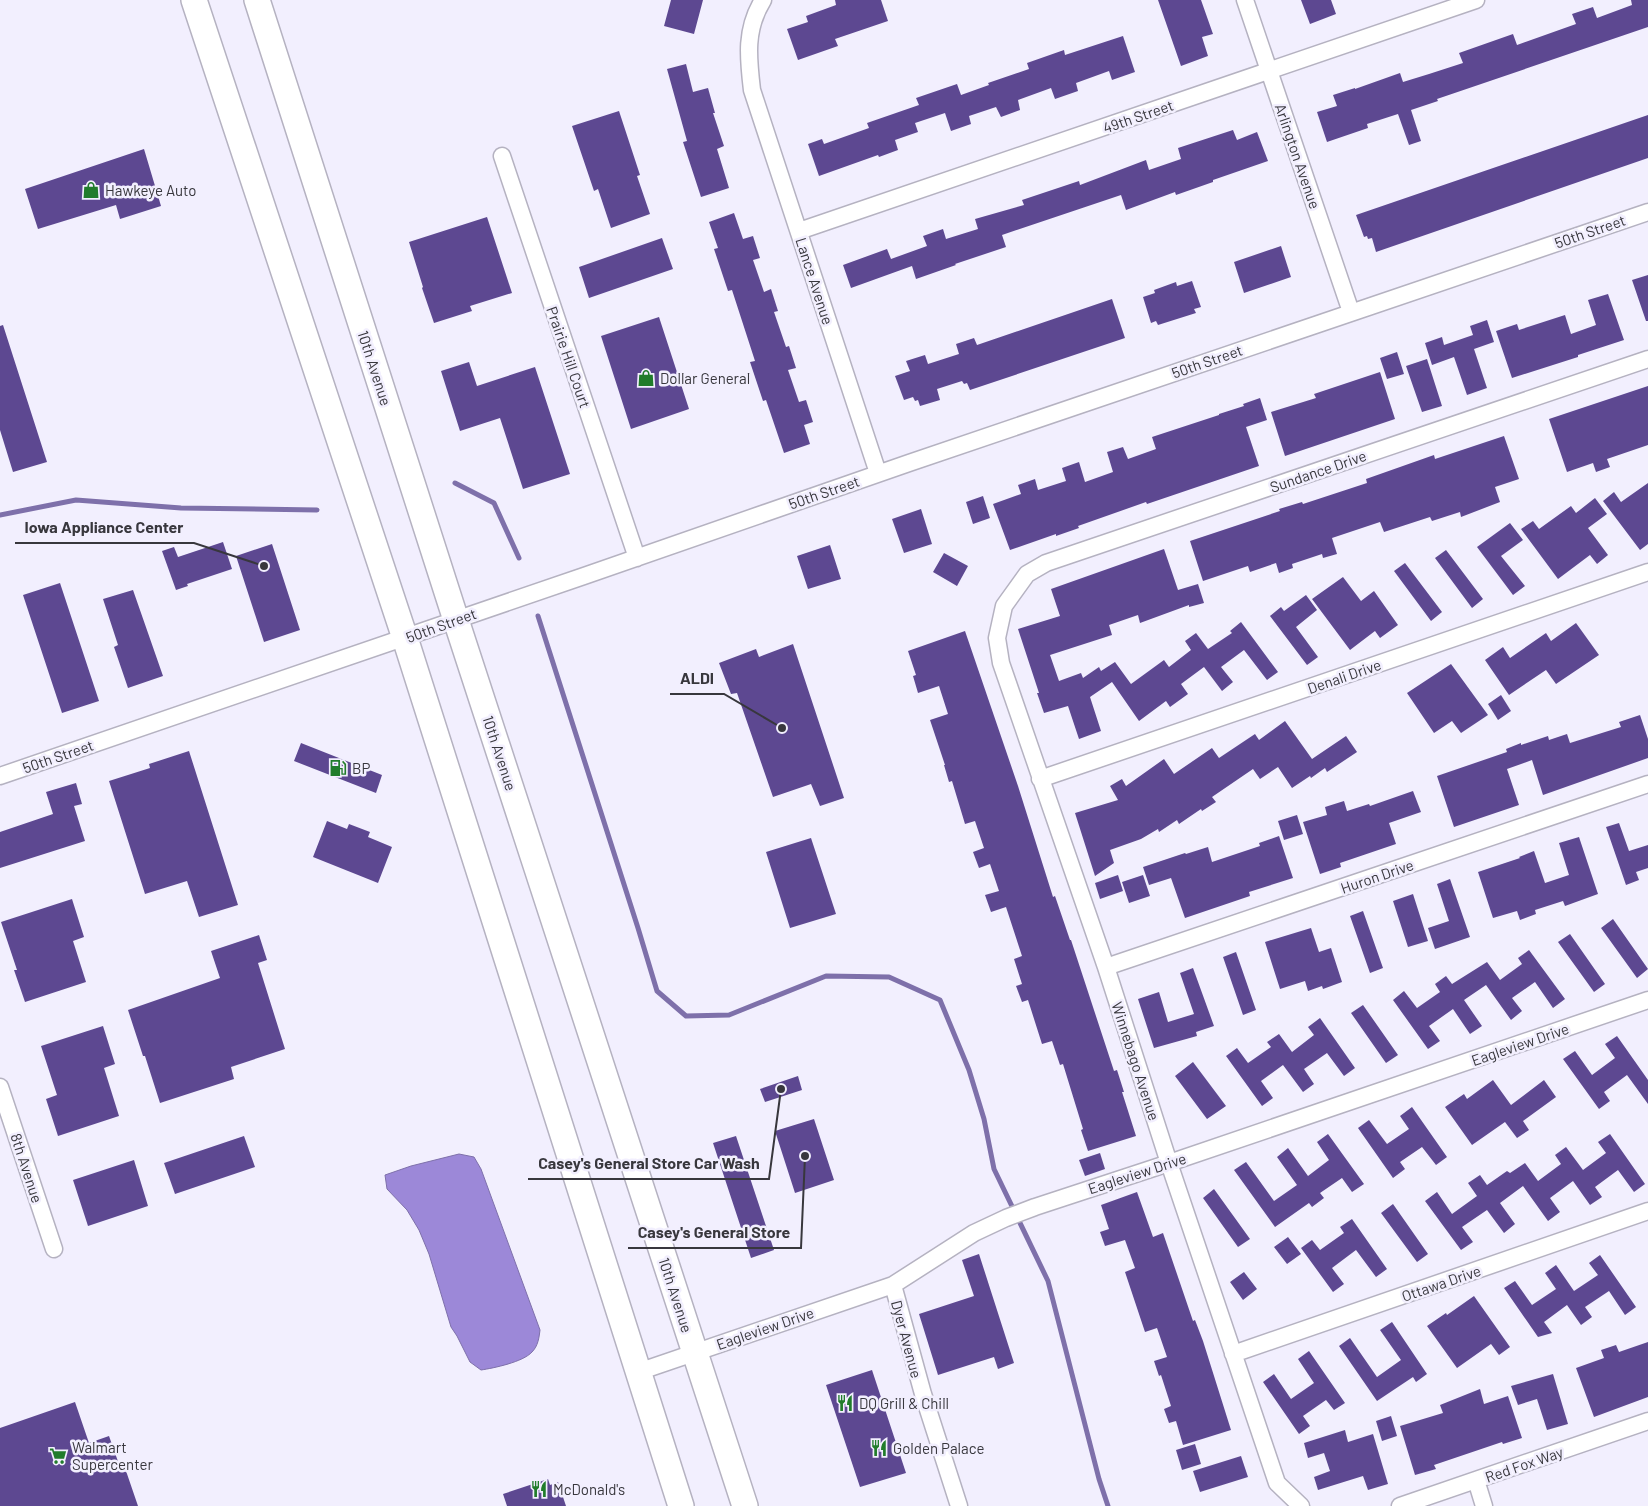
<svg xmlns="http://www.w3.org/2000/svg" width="1648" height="1506" viewBox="0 0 1648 1506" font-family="Barlow,sans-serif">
<rect width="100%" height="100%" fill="#f2effe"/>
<path fill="#9c88d8" stroke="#7e70aa" d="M459 1154 474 1157 481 1169 540 1330C539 1338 538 1346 532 1352 523 1362 494 1368 481 1370L470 1362 457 1336 451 1327 429 1254 419 1230 407 1210 387 1189 385 1175 411 1166Z"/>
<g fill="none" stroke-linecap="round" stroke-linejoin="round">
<path stroke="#7e70aa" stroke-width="5" d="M455 483 494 503 519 558
M0 515 76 500 181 508 317 510
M538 616 638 928 657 991 686 1016 729 1015 826 976 889 977 940 1000 969 1070 984 1119 994 1169 1048 1281 1099 1479 1108 1506"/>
</g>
<path fill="#5d4891" d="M671 0H703L694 34 664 26Z
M835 0H881L888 21 835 39 838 46 798 60 787 29 808 22 806 16 836 5Z
M1158 0H1201L1213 34 1202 37 1208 56 1181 66Z
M1301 0H1331L1336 14 1310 24Z
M1631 0H1648V27L1437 99 1438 101 1411 110 1421 141 1409 145 1398 114 1367 124 1368 128 1327 142 1317 112 1337 106 1333 95 1355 88V89L1400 73 1403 82 1429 74 1463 63 1459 53 1513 34 1517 45 1576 24 1572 14 1593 7 1597 18 1632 5Z
M1123 36 1135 72 1112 80 1109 71 1076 83 1078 91 1055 99 1051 88 1018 100 1020 110 1001 117 996 107 969 116 971 124 951 131 945 113 915 123 918 132 895 140 898 150 879 157 878 155 819 176 808 144 822 139 824 144 869 128 867 123 919 105 916 98 957 84 961 95 989 85 988 83 1029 69 1027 63 1064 50 1065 55Z
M686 64 693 92 708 88 715 113H713L724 146 717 149 729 188 701 197 683 142 687 141 667 69Z
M619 111 640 175 637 176 650 214 611 228 598 189 594 191 572 126Z
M1648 115V158L1376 252 1372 238 1368 239 1367 236 1364 237 1356 215Z
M1233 130 1237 140 1257 132 1268 161 1213 180V182L1176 195 1175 192 1126 210 1121 195 1002 235 1006 247 955 264 956 265 916 279 912 266 851 288 843 265 887 249 891 259 927 246 923 236 943 229 946 239 978 229 975 219 1024 205 1022 200 1079 181 1080 185 1146 160 1149 170 1181 159 1178 148Z
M144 149 161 206 120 219 116 205 38 229 25 189Z
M734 213 743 239 753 236 760 258 753 260 764 292 771 289 778 311 774 312 786 347 789 346 796 368 788 370 799 402 806 400 813 422 804 425 810 444 784 453 766 400 763 401 750 362 755 361 732 290 728 291 714 249 718 248 709 222Z
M487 217 512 293 470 306 472 311 434 323 422 288 423 287 409 242Z
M662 238 673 269 589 298 579 267Z
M1281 246 1291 277 1244 293 1234 262Z
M1648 275V321H1646L1632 280Z
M1192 281 1201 307 1194 309 1196 313 1158 325 1156 321 1151 323 1143 297 1155 293 1154 290 1176 282 1177 286Z
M1608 294 1624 340 1578 355V357L1512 378 1496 331 1517 324 1519 330 1565 315 1571 334 1596 325 1588 300Z
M1112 299 1125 338 970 390 967 383 964 384 962 381 937 389 940 400 920 406 918 400 915 401 913 397 904 400 895 376 910 371 906 361 925 355 928 364 959 354 956 344 974 338 977 345Z
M659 317 689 409 631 429 601 336Z
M1487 320 1494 342 1474 349 1487 388 1467 395 1454 357 1432 365 1425 343 1442 337 1444 345 1473 335 1470 326Z
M3 325 47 462 13 472 0 430V326Z
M1397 352 1404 374 1387 379 1380 358Z
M1427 359 1442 406 1422 412 1406 366Z
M469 362 477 386 535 367 570 474 523 489 500 418 460 431 441 371Z
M1380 372 1395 419 1285 456 1271 412 1316 398 1314 394Z
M1648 386V445L1607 459 1610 467 1596 472 1593 463 1567 472 1549 419Z
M1260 398 1267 420 1246 427 1259 466 1147 504 1146 502 1078 526 1079 528 1056 536V534L1010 550 993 504 1021 494 1018 485 1035 479 1038 490 1066 481 1062 468 1079 462 1085 482 1113 472 1107 452 1123 447 1128 459 1156 449 1152 437 1219 415V414L1244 406 1243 404Z
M1504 436 1519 479 1495 487 1500 502 1461 517 1460 512 1432 521 1430 517 1384 532 1380 522 1332 538 1337 554 1323 558 1322 554 1292 564 1293 568 1279 573 1276 563 1250 572 1248 566 1203 581 1190 541 1280 511 1279 509 1302 502 1303 504 1367 483 1366 479 1434 455 1435 459Z
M1648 483V544L1640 550 1603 501 1614 492 1621 502Z
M983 496 990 518 973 524 966 502Z
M1595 498 1607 514 1588 528 1608 555 1597 564 1590 555 1558 579 1521 529 1533 521 1539 529 1571 506 1576 513Z
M921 509 932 544 904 553 892 519Z
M1510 523 1523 540 1501 556 1525 586 1513 595 1477 547Z
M223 542 232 569 187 584 188 586 176 590 162 551 174 547 178 557Z
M272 544 300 630 264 642 236 556Z
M830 545 841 579 808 589 797 556Z
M1164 549 1178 590 1198 584 1204 603 1189 607V605L1140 623 1138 615 1109 625 1112 635 1050 655 1059 681 1081 673 1083 678 1099 667 1101 671 1115 662 1131 684 1164 660 1169 667 1191 650 1185 641 1196 633 1208 649 1232 633 1230 631 1241 622 1278 672 1267 680 1244 650 1221 667 1233 682 1222 691 1204 667 1181 684 1188 694 1170 707 1166 701 1139 721 1112 682 1090 697 1101 731 1079 739 1068 706 1044 713 1037 693H1039L1018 629 1060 616 1051 589Z
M1446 550 1483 599 1472 608 1435 558Z
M944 553 968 566 957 586 933 572Z
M1405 563 1442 612 1431 621 1394 571Z
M1343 577 1361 601 1374 591 1398 625 1380 638 1375 631 1350 650 1312 599Z
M60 583 99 701 62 713 23 595Z
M133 590 163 676 128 688 114 647 118 645 103 599Z
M1306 595 1317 610 1296 627 1318 657 1307 665 1270 616 1281 607 1284 611Z
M1576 623 1599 655 1556 684 1546 670 1509 695 1485 660 1503 647 1510 658 1546 633 1551 641Z
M965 631 1018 786 1053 897 1055 896 1070 940H1071L1114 1071 1117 1070 1124 1092H1122L1136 1136 1088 1151 1081 1130 1083 1129 1063 1064 1060 1065 1052 1041 1042 1044 1028 1000 1022 1002 1016 986 1022 984 1014 959 1022 956 1006 907 991 912 985 895 999 891 990 864 979 868 973 852 984 848 975 821 965 824 952 781 949 782 944 765H945L930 720 948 714 939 686 918 693 913 676 916 675 908 651Z
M793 644 844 798 820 806 811 784 773 797 737 693 731 694 719 663 756 649 759 657Z
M1451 664 1488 715 1461 733 1452 721 1434 733 1407 693Z
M1501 695 1511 711 1498 720 1488 704Z
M1640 715 1648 739V758L1543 795 1532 760 1507 769 1519 805 1454 827 1437 776 1507 752 1506 749 1521 743V745L1548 736 1549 740 1567 734 1570 743 1621 727 1619 722Z
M1285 721 1312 759 1346 736 1357 752 1327 772 1325 768 1311 778 1310 776 1292 788 1278 767 1260 779 1253 769 1212 797 1216 802 1202 811 1201 809 1179 824 1177 820 1159 832 1158 829 1141 839 1110 850 1114 863 1095 876 1075 813 1118 800 1110 786 1122 779 1126 786 1164 759 1174 774 1212 748 1219 758 1255 734 1259 740Z
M301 743 382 775 376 793 294 761Z
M189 751 238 905 199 917 187 881 145 894 109 781 150 768 149 764Z
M76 783 82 804 74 806 85 841 0 868V832L53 814 46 792Z
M1413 791 1421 812 1389 823 1396 844 1340 863 1341 867 1320 874 1303 822 1327 815 1325 807 1344 801 1347 811 1369 804 1370 806Z
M1297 815 1303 834 1284 840 1278 821Z
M327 821 347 829 349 824 370 832 368 837 392 847 378 883 313 857Z
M1619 823 1629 851 1648 845V868L1636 872 1639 880 1626 885 1606 827Z
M1279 836 1293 878 1249 892 1250 896 1185 918 1171 878 1149 885 1143 867 1185 853 1186 854 1208 847 1212 862 1260 846 1259 843Z
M1579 837 1598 894 1565 906 1563 901 1535 910 1536 914 1520 920 1517 911 1493 918 1478 872 1520 858 1519 857 1534 851 1545 883 1569 875 1559 843Z
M811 838 836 914 790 928 766 852Z
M1118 875 1123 891 1100 899 1095 883Z
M1143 875 1150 896 1129 903 1122 882Z
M1450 879 1470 937 1435 949 1428 928 1449 921 1437 884Z
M1413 894 1428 941 1408 947 1393 901Z
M72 899 84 937 73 941 86 982 25 1002 14 970H17L1 922Z
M1363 911 1383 968 1370 973 1350 916Z
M1613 919 1648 969 1637 978 1601 928Z
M1311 928 1319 952 1331 948 1342 982 1323 989 1322 986 1308 991 1305 981 1280 989 1265 942Z
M1570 934 1605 984 1594 992 1558 942Z
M259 935 267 960 258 963 285 1049 231 1067 234 1079 160 1103 145 1056H143L128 1010 220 978 211 951Z
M1529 950 1565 999 1553 1008 1535 982 1512 998 1522 1011 1511 1020 1486 985 1464 1000 1482 1026 1470 1034 1453 1009 1429 1026 1440 1041 1428 1049 1393 1000 1404 991 1417 1008 1440 992 1435 984 1446 976 1452 984 1487 962 1500 980 1522 964 1518 958Z
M1236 952 1256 1010 1243 1015 1223 957Z
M1193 968 1214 1026 1196 1032 1197 1036 1154 1048 1138 999 1159 992 1168 1022 1194 1014 1180 973Z
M1363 1005 1398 1055 1386 1063 1351 1013Z
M1320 1018 1355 1068 1344 1076 1327 1053 1304 1069 1314 1084 1303 1092 1283 1065 1261 1081 1273 1098 1262 1106 1226 1056 1237 1048 1248 1063 1271 1047 1267 1042 1279 1034 1292 1052 1314 1035 1308 1027Z
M103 1026 115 1064 104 1068 119 1116 58 1136 46 1099 57 1095 41 1046Z
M1617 1036 1648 1080V1104L1627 1075 1604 1092 1610 1101 1599 1109 1563 1059 1575 1051 1592 1075 1615 1058 1605 1044Z
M1193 1062 1226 1106 1207 1119 1175 1076Z
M798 1076 802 1090 765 1102 760 1089Z
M1493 1080 1511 1105 1544 1080 1556 1097 1523 1121 1529 1130 1517 1138 1505 1122 1472 1145 1445 1107 1464 1094 1467 1099Z
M1412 1107 1447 1157 1436 1165 1422 1147 1400 1162 1405 1169 1393 1178 1358 1128 1369 1120 1387 1144 1409 1129 1400 1116Z
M814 1119 834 1180 795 1193 775 1131Z
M1328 1134 1364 1184 1352 1192 1342 1178 1320 1193 1324 1198 1312 1207 1309 1203 1275 1227 1234 1170 1246 1162 1274 1201 1297 1185 1277 1157 1288 1148 1308 1176 1329 1160 1317 1142Z
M1610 1134 1645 1184 1634 1192 1618 1170 1595 1187 1602 1197 1590 1205 1573 1181 1550 1198 1560 1212 1548 1221 1523 1186 1500 1203 1515 1224 1504 1233 1487 1210 1462 1227 1473 1242 1461 1250 1425 1201 1437 1192 1452 1214 1477 1196 1468 1183 1480 1175 1487 1185 1507 1171 1510 1173 1525 1163 1538 1181 1561 1164 1555 1155 1566 1147 1583 1170 1606 1153 1598 1142Z
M244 1136 255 1167 175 1194 164 1163Z
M736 1136 774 1250 751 1258 713 1143Z
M1100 1153 1105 1169 1085 1176 1079 1160Z
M134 1160 148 1206 88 1226 73 1180Z
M1214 1189 1250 1239 1238 1247 1203 1198Z
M1137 1192 1153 1237 1163 1233 1193 1321 1195 1320 1203 1341 1231 1430 1183 1445 1176 1421 1169 1423 1164 1409 1171 1406 1161 1375 1159 1376 1154 1361 1167 1357 1157 1328 1145 1332 1125 1272 1135 1268 1125 1240 1105 1246 1100 1232 1109 1229 1101 1205Z
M1393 1204 1428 1254 1417 1262 1381 1213Z
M1352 1219 1387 1269 1376 1277 1356 1250 1332 1268 1344 1284 1333 1292 1301 1248 1312 1240 1320 1250 1344 1233 1340 1227Z
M1288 1237 1301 1254 1287 1264 1274 1247Z
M979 1254 1014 1363 998 1369 994 1357 938 1375 919 1314 974 1296 962 1260Z
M1600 1255 1636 1307 1625 1315 1609 1291 1585 1307 1592 1317 1581 1325 1567 1305 1544 1322 1552 1333 1538 1337 1504 1288 1515 1281 1532 1305 1556 1289 1545 1273 1556 1265 1574 1291 1598 1275 1589 1263Z
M1244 1272 1257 1289 1243 1300 1230 1282Z
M1474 1296 1510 1347 1499 1355 1491 1344 1457 1368 1427 1326 1446 1313 1447 1315Z
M1392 1322 1427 1374 1416 1382 1413 1377 1377 1401 1339 1346 1350 1338 1377 1377 1401 1360 1380 1330Z
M1648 1342V1397L1594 1417 1576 1368 1604 1358 1601 1350 1616 1345 1619 1352Z
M1309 1351 1345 1403 1334 1410 1326 1400 1303 1416 1310 1426 1299 1434 1263 1382 1274 1374 1291 1399 1314 1383 1298 1359Z
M872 1370 906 1473 860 1487 826 1385Z
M1553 1374 1568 1424 1547 1430 1537 1399 1518 1405 1511 1386Z
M1480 1389 1484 1404 1508 1396 1522 1438 1503 1444 1502 1442 1434 1465 1436 1469 1415 1475 1400 1426 1443 1413 1440 1405Z
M75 1402 89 1443 109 1436 121 1470 125 1468 138 1506H0V1428Z
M1391 1416 1397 1436 1382 1441 1376 1421Z
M1345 1430 1348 1442 1373 1434 1388 1484 1368 1490 1363 1476 1318 1490 1314 1477 1330 1471 1324 1453 1308 1458 1304 1443Z
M1195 1444 1201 1464 1182 1470 1176 1450Z
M1241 1456 1248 1477 1200 1492 1193 1471Z
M548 1479 550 1485 558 1482 566 1506H507L503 1494Z"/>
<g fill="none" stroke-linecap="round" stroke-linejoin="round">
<g stroke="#b5b2c1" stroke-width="19">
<path id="minor" d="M763 0C745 29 748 57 752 90L878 473
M1245 0 1351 312
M502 156 637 558
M799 231 1476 0
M0 776 584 576 909 463 1648 212
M1040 779 1648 572
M1106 967 1648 784
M0 1087 54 1249
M893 1285 923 1394 959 1506
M1233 1354 1648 1211
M638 1372 893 1285 974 1233 1006 1218 1035 1207 1169 1163 1648 1000
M1476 1480 1484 1506
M1301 1506 1277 1483 1169 1163 1106 967 1001 663 997 638 1004 606 1027 574 1046 563 1648 359
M1400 1506 1648 1421"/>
</g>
<g stroke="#b5b2c1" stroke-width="28">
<path id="primary" d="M194 0 405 638 681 1506
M257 0 456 620 745 1506"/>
</g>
<use href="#minor" stroke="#fff" stroke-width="16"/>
<use href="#primary" stroke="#fff" stroke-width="25"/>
</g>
<defs>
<g id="shop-bare" transform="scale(1.35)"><path d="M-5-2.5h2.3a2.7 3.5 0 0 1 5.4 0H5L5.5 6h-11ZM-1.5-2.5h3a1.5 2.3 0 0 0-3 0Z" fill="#217c2b" stroke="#f2effe" stroke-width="2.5" paint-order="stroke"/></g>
<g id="fuel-bare" transform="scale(1.35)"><path d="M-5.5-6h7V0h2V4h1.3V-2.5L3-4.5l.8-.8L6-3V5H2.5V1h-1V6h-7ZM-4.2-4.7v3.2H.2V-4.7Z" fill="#217c2b" stroke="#f2effe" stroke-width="2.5" paint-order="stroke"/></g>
<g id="restaurant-bare" transform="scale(1.35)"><path d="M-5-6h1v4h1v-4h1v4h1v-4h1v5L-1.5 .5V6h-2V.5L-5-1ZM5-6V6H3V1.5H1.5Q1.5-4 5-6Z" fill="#217c2b" stroke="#f2effe" stroke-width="2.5" paint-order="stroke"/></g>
<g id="supermarket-bare" transform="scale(1.35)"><path d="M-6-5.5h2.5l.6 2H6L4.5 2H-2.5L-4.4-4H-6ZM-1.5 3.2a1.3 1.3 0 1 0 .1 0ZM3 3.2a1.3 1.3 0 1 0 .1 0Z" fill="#217c2b" stroke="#f2effe" stroke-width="2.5" paint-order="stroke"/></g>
</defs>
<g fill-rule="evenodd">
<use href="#shop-bare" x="91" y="190"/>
<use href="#shop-bare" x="646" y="378"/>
<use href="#fuel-bare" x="338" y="768"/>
<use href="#restaurant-bare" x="845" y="1403"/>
<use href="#restaurant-bare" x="879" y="1448"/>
<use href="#supermarket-bare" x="58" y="1456"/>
<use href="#restaurant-bare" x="539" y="1489"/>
</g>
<g text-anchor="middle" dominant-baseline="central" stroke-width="5" stroke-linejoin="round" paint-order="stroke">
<g font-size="15" fill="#38373d" stroke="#f2effe">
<text transform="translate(1138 116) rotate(-19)">49th Street</text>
<text transform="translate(1298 156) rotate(71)">Arlington Avenue</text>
<text transform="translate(1590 231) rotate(-19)">50th Street</text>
<text transform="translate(815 281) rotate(72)">Lance Avenue</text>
<text transform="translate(569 357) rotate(71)">Prairie Hill Court</text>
<text transform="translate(1207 361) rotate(-19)">50th Street</text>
<text transform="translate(375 368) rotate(72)">10th Avenue</text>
<text transform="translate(1318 471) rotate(-19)">Sundance Drive</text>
<text transform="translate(824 492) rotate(-19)">50th Street</text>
<text transform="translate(441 625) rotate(-20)">50th Street</text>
<text transform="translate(1344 676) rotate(-19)">Denali Drive</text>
<text transform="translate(500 753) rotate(72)">10th Avenue</text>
<text transform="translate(58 756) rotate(-19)">50th Street</text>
<text transform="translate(1377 876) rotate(-19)">Huron Drive</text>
<text transform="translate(1520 1044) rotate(-19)">Eagleview Drive</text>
<text transform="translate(1136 1061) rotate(72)">Winnebago Avenue</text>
<text transform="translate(27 1168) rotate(72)">8th Avenue</text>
<text transform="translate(1137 1173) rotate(-18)">Eagleview Drive</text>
<text transform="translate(1441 1283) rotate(-19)">Ottawa Drive</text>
<text transform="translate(676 1295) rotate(72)">10th Avenue</text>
<text transform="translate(765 1328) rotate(-19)">Eagleview Drive</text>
<text transform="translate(907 1339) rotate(75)">Dyer Avenue</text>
<text transform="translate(1524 1464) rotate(-19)">Red Fox Way</text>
</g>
<g font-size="15" fill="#38373d" stroke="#f2effe" text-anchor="start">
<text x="105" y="190">Hawkeye Auto</text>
<text x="660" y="378">Dollar General</text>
<text x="352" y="768">BP</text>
<text x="859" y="1403">DQ Grill &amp; Chill</text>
<text x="72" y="1447">Walmart<tspan x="72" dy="17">Supercenter</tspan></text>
<text x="893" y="1448">Golden Palace</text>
<text x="553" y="1489">McDonald's</text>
</g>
</g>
<path fill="none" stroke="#38373d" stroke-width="2" d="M264 566L194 543H15M782 728L724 694H670M781 1089L769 1179H528M805 1156L801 1248H628"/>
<g fill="#38373d" stroke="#f2effe" stroke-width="2">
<circle cx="264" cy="566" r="5"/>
<circle cx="782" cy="728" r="5"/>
<circle cx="781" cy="1089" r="5"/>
<circle cx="805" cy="1156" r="5"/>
</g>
<g font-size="16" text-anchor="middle" font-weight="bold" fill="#38373d" stroke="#f2effe" stroke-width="5" stroke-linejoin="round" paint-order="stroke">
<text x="104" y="533">Iowa Appliance Center</text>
<text x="697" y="684">ALDI</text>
<text x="649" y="1169">Casey's General Store Car Wash</text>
<text x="714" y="1238">Casey's General Store</text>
</g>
</svg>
